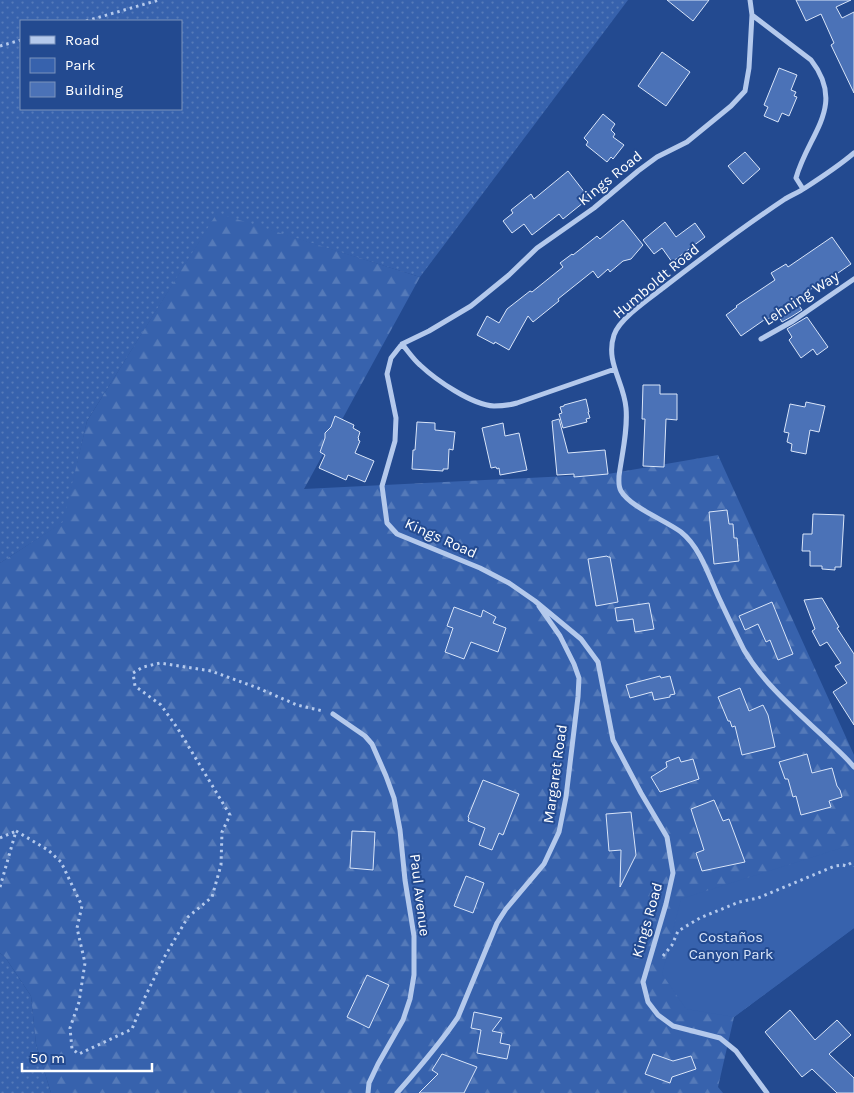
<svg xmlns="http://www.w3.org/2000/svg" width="854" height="1093" viewBox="0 0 854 1093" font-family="Karla,sans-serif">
<defs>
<pattern id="grass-dots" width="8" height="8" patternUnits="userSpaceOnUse" patternTransform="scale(1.25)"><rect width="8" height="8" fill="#3762ad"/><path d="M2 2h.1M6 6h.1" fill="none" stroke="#557ab9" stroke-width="1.8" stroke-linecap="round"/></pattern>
<pattern id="forest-firs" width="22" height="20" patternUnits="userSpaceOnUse" patternTransform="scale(1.25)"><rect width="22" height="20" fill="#3762ad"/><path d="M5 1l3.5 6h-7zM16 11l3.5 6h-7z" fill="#557ab9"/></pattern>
</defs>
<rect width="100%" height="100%" fill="#234a90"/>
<path fill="url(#grass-dots)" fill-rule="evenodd" d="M0 0H628L420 277 217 214 87 421 64 522 0 563ZM21 21H181V109H21Z
M0 953 5 957 31 996 36 1044 51 1093H0Z"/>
<path fill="url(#forest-firs)" d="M217 213 420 277 304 489 608 474 718 455 854 755V928L734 1017 718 1087 723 1093H51L36 1044 31 996 5 957 0 953V563L63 522 87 421Z"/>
<path fill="#3762ad" d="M854 844V928L734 1017 686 1009 662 974 681 899Z"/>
<path fill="#4b72b7" stroke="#d9e5f9" d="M667 0H709L693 21Z
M796 0H851L836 7 842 18 854 12V93L831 45 834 43 821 14 806 21Z
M662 52 690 72 666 106 638 86Z
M779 68 797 75 791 90 796 92 794 96 797 97 789 116 782 113 778 122 764 116 768 107 764 105Z
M603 114 615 124 611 130 615 134 613 137 624 145 613 159 611 157 607 162 586 145 588 142 584 138Z
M745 152 760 169 743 184 728 166Z
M568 171 589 198 563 219 559 214 532 235 524 224 512 233 503 221 513 213 511 210 531 194 534 199Z
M623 220 643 245 631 259 623 261 610 272 608 269 598 278 593 271 558 299 559 301 533 322 528 316 509 350 495 342 494 344 477 335 487 316 499 323 507 309 530 291 532 292 563 267 560 263 572 254 573 255 597 236 600 239Z
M665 222 676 237 695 223 705 237 672 262 662 248 654 254 643 240Z
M832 237 851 264 828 280 826 278 812 288 798 304 802 310 791 317 782 322 777 313 765 321 764 320 741 336 726 315 737 307 736 306 775 280 771 273 786 264 788 267Z
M807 317 828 347 817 355 813 349 801 358 789 340 792 337 787 329Z
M643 385H660V394H677V420L666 419 664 467 643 466 645 419H642Z
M586 399 589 412H588L590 418 586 419 587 422 563 428 559 414 562 413 560 407 564 406V405Z
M806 402 825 406 819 432 810 430 806 454 791 451 792 444 787 442 789 433 784 432 790 404 805 407Z
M335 416 354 425 353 428 360 432 358 438 359 439 358 440 360 441 355 453 374 461 365 482 348 475 346 480 319 468 325 455 320 452 325 438V433L331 427Z
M559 419 568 453 605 450 608 474 574 477V474L557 475 552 421Z
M417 422 435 423V430L455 432 453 450 449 449 448 469H443V471L412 469 413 450H415Z
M503 423 505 436 519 433 527 470 500 475 499 468 497 469 496 467 491 468 482 428Z
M727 510 729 524H733L734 538H737L739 561 714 564 709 512Z
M813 514 844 515 841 567H835V570L822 569V566H810V551H802L803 534H812Z
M607 556 608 557H610L618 602 596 606 588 559Z
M822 598 839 627 837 628 854 654V725L833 692 847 683 835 666 841 663 827 642 820 646 812 631 815 629 804 600Z
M772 602 793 654 778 660 770 640 766 642 758 624 745 630 739 616Z
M649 603 654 629 635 632 633 619 617 621 615 608Z
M454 607 481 617 483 610 496 617 493 623 506 628 498 652 471 642 464 659 445 652 453 628 447 626Z
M660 676 661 678 670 676 675 694 670 695V697L654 700 652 692 630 698 626 685Z
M740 688 749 711 763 705 768 715 775 747 742 755 735 726 732 727 730 721H728L718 697Z
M807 754 812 773 832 768 837 786 840 790 842 797 829 801 831 807 801 815 796 796 793 797 788 779H785L779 762Z
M679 757 681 762 693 759 699 779 660 792 651 777 667 767 666 762Z
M483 780 519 794 503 835 499 833 492 850 479 845 485 828 468 821 469 818 468 817Z
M714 800 723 821 729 819 745 862 702 871 696 853 704 850 691 809Z
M631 812 636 855 620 887 621 850 609 851 606 814Z
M352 831 375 832 373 870 350 868Z
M466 876 484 883 473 913 454 906Z
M367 975 389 985 369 1028 347 1017Z
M790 1010 815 1040 837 1020 851 1035 829 1054 854 1078V1093H837L812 1069 802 1077 765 1032Z
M474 1012 502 1018 492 1031 502 1033 500 1043 510 1045 507 1059 477 1053 481 1030 471 1028Z
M442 1054 477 1067 464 1093H419L438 1074 432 1070Z
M653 1054 673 1061 691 1056 696 1069 672 1077 670 1083 645 1074Z"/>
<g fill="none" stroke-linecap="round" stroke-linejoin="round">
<path stroke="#b4c9ec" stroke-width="3" stroke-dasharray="2.5 4" stroke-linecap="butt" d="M86 21 159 0
M0 46 21 40
M16 831 48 850 61 862 82 906 77 928 85 963 79 1002 70 1028 72 1049 79 1054 132 1029 145 997 165 956 188 917 212 897 221 865 222 832 230 815 178 729 161 705 135 686 133 673 143 667 160 663 211 671 258 688 297 705 323 711
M0 838 16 831
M0 887 16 831
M663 956 672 945 678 931 700 918 739 902 758 898 835 866 843 865 846 866 851 863 854 866"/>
<path stroke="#b4c9ec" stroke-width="5" d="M750 0 752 15 811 60C847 106 808 134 796 178L803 189
M752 15 749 68 745 91 731 106 687 142 657 157 638 171 594 208 537 248 509 275 471 306 429 331 402 344 391 358 387 374 396 418 395 441 382 486 387 523 397 534 480 568 509 583 535 601 581 639 598 662 613 740 641 793 667 837 673 873 666 904 643 982 648 1002 658 1015 673 1026 720 1038 736 1051 767 1093
M854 153C839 166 822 177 805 188 799 192 792 195 785 199 743 227 703 257 663 288 650 298 619 319 614 335 605 362 624 382 626 408 628 430 622 454 619 476 619 481 618 486 621 491 630 507 665 520 681 532 700 547 709 576 719 598 727 615 735 632 744 650 764 684 795 710 824 737 834 747 845 756 854 767
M761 339 793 321 854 279
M402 344C408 351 413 359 420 365 436 380 472 405 494 406 502 406 510 405 517 403L615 369
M333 714 365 736 372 744 386 776 394 798 400 830 405 880 414 936V975L410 999 403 1020 378 1064 369 1083 368 1093
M397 1093C418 1069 440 1044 458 1017L497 923 506 909 544 864 559 832 566 797 578 697 579 678 574 664 560 636 539 606"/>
</g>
<g text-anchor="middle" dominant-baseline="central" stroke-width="4" stroke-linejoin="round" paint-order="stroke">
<g font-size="15" fill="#fff" stroke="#234a90">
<text transform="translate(610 178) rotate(-39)">Kings Road</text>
<text transform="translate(656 281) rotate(-40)">Humboldt Road</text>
<text transform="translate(801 298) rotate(-33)">Lehning Way</text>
<text transform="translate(441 538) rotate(24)">Kings Road</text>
<text transform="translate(555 774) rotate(-82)">Margaret Road</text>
<text transform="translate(420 895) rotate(83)">Paul Avenue</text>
<text transform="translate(647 920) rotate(-74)">Kings Road</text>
</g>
<g font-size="15" fill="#d9e5f9" stroke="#234a90">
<text x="731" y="937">Costaños<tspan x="731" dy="17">Canyon Park</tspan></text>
</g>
</g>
<rect x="20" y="20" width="162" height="90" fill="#234a90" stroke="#7b92bc"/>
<rect x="30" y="36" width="25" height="8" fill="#b4c9ec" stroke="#7b92bc"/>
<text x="65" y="45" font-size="15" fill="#ffffff">Road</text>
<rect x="30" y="58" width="25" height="15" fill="#3762ad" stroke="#7b92bc"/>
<text x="65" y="70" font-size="15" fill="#ffffff">Park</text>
<rect x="30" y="82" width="25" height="15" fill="#4b72b7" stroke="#7b92bc"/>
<text x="65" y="95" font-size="15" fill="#ffffff">Building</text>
<path d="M22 1063v8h130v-8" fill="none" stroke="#ffffff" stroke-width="2.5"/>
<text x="30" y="1063" font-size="15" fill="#ffffff" stroke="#234a90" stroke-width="4" paint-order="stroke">50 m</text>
</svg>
